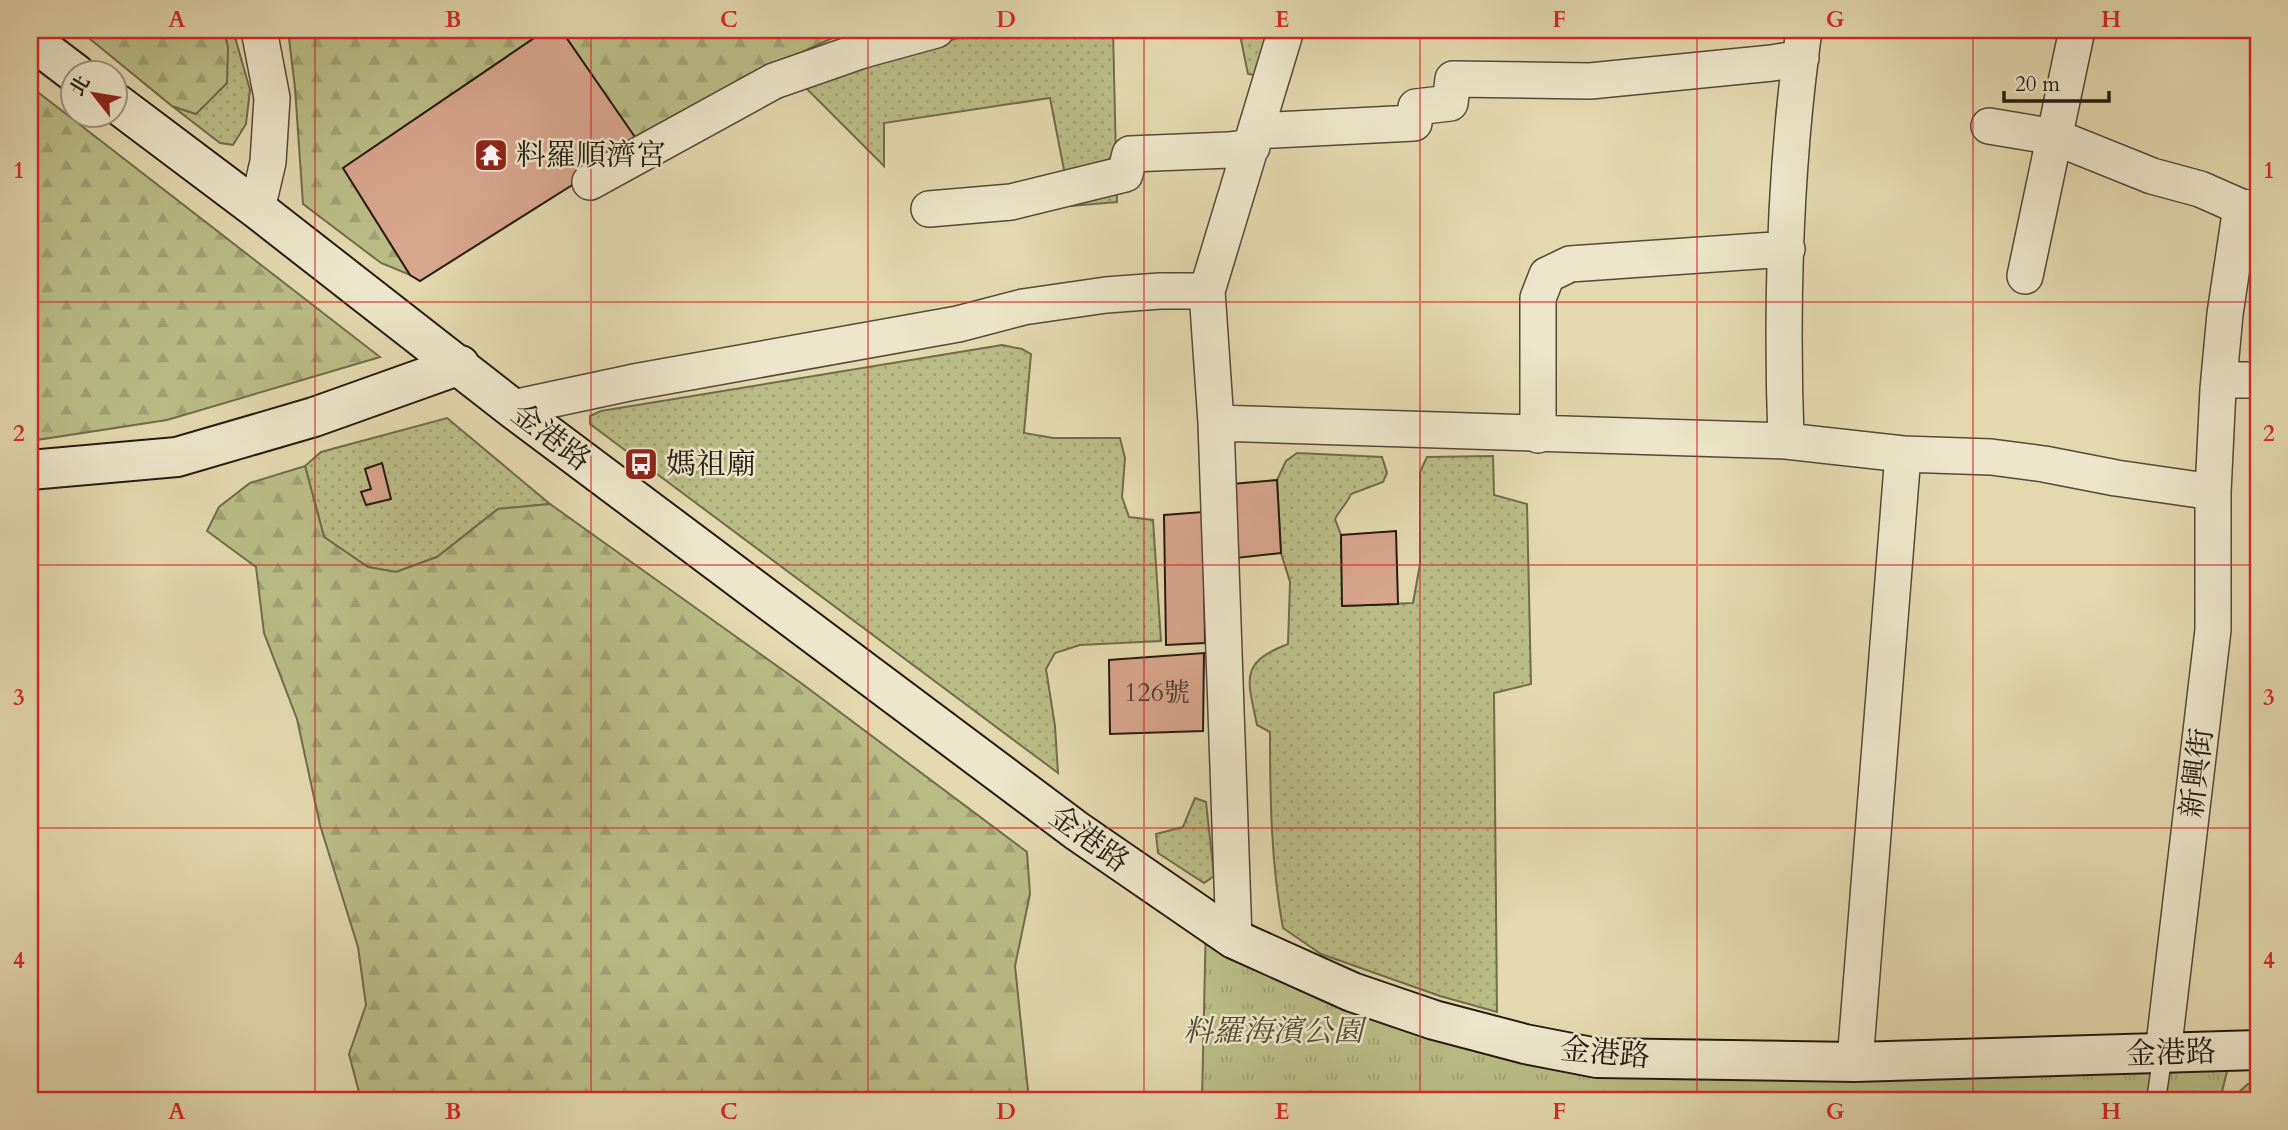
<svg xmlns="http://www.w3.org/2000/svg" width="2288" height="1130" viewBox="0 0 2288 1130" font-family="Cardo,'Noto Serif TC',serif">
<defs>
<pattern id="grass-dots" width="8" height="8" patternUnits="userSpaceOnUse" patternTransform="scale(1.75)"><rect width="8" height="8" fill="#babc86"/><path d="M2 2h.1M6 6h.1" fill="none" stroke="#a0a173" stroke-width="1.8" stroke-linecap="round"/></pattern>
<pattern id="forest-firs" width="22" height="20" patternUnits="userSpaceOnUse" patternTransform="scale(1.75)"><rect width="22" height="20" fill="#babc86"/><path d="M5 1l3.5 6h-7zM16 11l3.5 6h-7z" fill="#a0a173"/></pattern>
<pattern id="park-tufts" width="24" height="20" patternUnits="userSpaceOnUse" patternTransform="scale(1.75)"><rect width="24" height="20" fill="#babc86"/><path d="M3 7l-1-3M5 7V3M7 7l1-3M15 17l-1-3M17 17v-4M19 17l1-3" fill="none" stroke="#a0a173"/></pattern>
</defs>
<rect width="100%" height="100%" fill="#e3d8ae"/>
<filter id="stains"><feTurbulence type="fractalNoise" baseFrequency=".00286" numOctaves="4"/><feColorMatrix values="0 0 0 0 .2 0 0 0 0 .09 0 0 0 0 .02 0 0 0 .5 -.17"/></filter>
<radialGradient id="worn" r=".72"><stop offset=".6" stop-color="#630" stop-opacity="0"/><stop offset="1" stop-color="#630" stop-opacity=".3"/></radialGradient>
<path fill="url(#grass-dots)" stroke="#706c4b" stroke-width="2" d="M224 30H233L250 90 246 124 233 145 220 143 172 106 196 114 228 48Z
M990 30H1113L1117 202 1071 206 1050 98 884 123V166L806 88 880 58Z
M1239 30H1275L1260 76 1248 74Z
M1002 345 1022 349 1031 354 1024 433 1053 438H1120L1125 458 1122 497 1129 517 1153 520 1161 641 1080 645 1055 653 1046 669 1055 726 1058 773 590 424V416L601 411Z
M447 418 550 504 498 509 437 557 396 572 368 567 324 537 305 466 321 452Z
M1297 453 1382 457 1387 473 1383 482 1351 494C1347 504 1340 509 1335 519L1341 535 1343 606 1413 603 1420 564V472L1427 457 1493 456 1494 495 1527 504 1531 684 1494 693 1497 1012 1440 996 1321 954 1283 928C1271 864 1270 798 1270 732L1257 725C1248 680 1238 663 1288 644L1290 582 1281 553 1277 480 1286 461Z
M1195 798 1206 802 1214 876 1204 883 1158 853 1156 834 1183 827Z
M2258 1083V1100H2230L2248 1084Z"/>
<path fill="url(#forest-firs)" stroke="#706c4b" stroke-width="2" d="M79 30H224L228 48 227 83 196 114 172 106Z
M288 30H546L343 168 410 275 381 263 303 204 295 88Z
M561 30H850L739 81 639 143Z
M30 86 380 357 167 420 30 441Z
M305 466 324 537 368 567 396 572 437 557 498 509 550 504 801 683 1027 852 1030 894 1015 966 1029 1100H361L349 1054 366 1005 358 947 320 825 297 719 264 633 256 567 207 531 219 507 250 483Z"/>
<path fill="url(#park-tufts)" stroke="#706c4b" stroke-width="2" d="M1206 920 1525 1044 2232 1051 2220 1100H1202Z"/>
<path fill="#d8a58d" stroke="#251b10" stroke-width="2" d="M546 30H561L639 143 420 281 410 275 343 168Z
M382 463 391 499 366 505 361 492 371 489 365 469Z
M1277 480 1281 553 1236 558 1232 484Z
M1203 512 1205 643 1166 645 1164 515Z
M1396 531 1398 604 1342 606 1341 535Z
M1204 653 1203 731 1110 734 1109 660Z
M1404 1094V1100H1356Z"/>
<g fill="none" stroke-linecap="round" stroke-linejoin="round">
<g stroke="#544a38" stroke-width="21">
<path id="lane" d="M2156 1100 2163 1053"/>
</g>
<g stroke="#544a38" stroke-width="38">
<path id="street" d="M1989 126 2055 137 2152 176 2200 189 2241 207
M1257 131 1414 123 1416 107 1450 103 1453 79 1590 81 1772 63 1801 58
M590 182 774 81 863 50 936 30
M257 209 268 162 272 98 259 30
M929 209 1011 202 1125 174 1130 154 1229 150 1252 147
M2025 276 2077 30
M1207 291 1286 30
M2219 380H2258
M512 408 634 382 958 324 1023 307 1106 295 1160 291H1207L1216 423
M1538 435V298L1547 275 1570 264 1787 249
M1786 441C1781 304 1785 165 1804 30
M1903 454 1991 457 2044 464 2116 478 2213 492
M1234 939 1216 423 1786 441 1903 454 1855 1062
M2163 1053 2213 630V492L2218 389 2225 314 2241 207 2258 209"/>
</g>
<g stroke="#251b10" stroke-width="42">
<path id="secondary" d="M30 39 76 74
M116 103 257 209 512 408 1077 831 1234 939 1352 992 1434 1020 1525 1044 1597 1058 1855 1062 2258 1050
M30 470 177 457 314 417 460 365"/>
</g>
<use href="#lane" stroke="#ede6ca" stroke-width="18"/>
<use href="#street" stroke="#ede6ca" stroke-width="35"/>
<use href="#secondary" stroke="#ede6ca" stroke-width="38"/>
</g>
<path fill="none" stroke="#d62828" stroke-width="2" stroke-opacity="0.55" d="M315 30V1100M591 30V1100M868 30V1100M1144 30V1100M1420 30V1100M1697 30V1100M1973 30V1100M30 302H2258M30 565H2258M30 828H2258"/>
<defs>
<g id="temple-square" transform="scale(1.75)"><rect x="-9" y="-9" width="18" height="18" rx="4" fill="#8f2418" stroke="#ede6ca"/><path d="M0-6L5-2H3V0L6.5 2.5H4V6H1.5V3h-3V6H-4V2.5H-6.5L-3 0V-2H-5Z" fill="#fff"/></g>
<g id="bus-square" transform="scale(1.75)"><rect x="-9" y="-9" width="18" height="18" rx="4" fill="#8f2418" stroke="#ede6ca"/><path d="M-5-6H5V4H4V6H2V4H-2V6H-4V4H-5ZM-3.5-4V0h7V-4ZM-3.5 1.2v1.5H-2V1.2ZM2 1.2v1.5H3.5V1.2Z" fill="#fff"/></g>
</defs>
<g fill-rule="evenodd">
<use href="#temple-square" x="491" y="155"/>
<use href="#bus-square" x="641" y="464"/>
</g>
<g text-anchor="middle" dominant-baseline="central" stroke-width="5" stroke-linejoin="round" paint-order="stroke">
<g font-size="26" fill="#523e2f">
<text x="1157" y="692">126號</text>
</g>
<g font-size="30" fill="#251b10" stroke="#ede6ca" text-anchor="start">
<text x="516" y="155">料羅順濟宮</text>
<text x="666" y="464">媽祖廟</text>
</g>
<g font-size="30" fill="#251b10" stroke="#ede6ca">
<text transform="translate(551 437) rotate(37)">金港路</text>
<text transform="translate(2197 773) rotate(-83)">新興街</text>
<text transform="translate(1089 839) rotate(36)">金港路</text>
<text transform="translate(1605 1053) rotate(5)">金港路</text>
<text transform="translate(2171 1053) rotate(-2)">金港路</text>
</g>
<g font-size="30" font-style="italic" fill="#524b33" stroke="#ede6ca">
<text x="1273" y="1031">料羅海濱公園</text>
</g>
</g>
<rect width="2288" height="1130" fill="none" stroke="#e3d8ae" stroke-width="77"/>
<g transform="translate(94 94) rotate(301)"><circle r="33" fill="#ede6ca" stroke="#9d9580" stroke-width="2"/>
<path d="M0-5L12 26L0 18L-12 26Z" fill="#8f2418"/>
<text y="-10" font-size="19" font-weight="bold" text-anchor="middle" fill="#251b10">北</text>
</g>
<path d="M2004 91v10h105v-10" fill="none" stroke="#251b10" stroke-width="3.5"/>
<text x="2015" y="91" font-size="21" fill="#251b10" stroke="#ede6ca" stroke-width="5" paint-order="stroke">20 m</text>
<rect x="38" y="38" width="2212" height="1054" fill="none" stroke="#d62828" stroke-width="2.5"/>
<g font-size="23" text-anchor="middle" font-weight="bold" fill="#d62828">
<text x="177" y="27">A</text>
<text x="453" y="27">B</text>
<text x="729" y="27">C</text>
<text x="1006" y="27">D</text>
<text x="1282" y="27">E</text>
<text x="1559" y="27">F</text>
<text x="1835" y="27">G</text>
<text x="2111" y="27">H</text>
<text x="19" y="178">1</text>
<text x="2269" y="178">1</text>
<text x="19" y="441">2</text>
<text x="2269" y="441">2</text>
<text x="19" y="705">3</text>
<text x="2269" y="705">3</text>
<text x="19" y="968">4</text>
<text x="2269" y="968">4</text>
<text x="177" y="1119">A</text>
<text x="453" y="1119">B</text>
<text x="729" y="1119">C</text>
<text x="1006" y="1119">D</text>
<text x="1282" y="1119">E</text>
<text x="1559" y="1119">F</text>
<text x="1835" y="1119">G</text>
<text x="2111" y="1119">H</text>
</g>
<rect width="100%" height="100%" filter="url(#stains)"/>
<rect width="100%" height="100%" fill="url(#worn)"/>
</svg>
